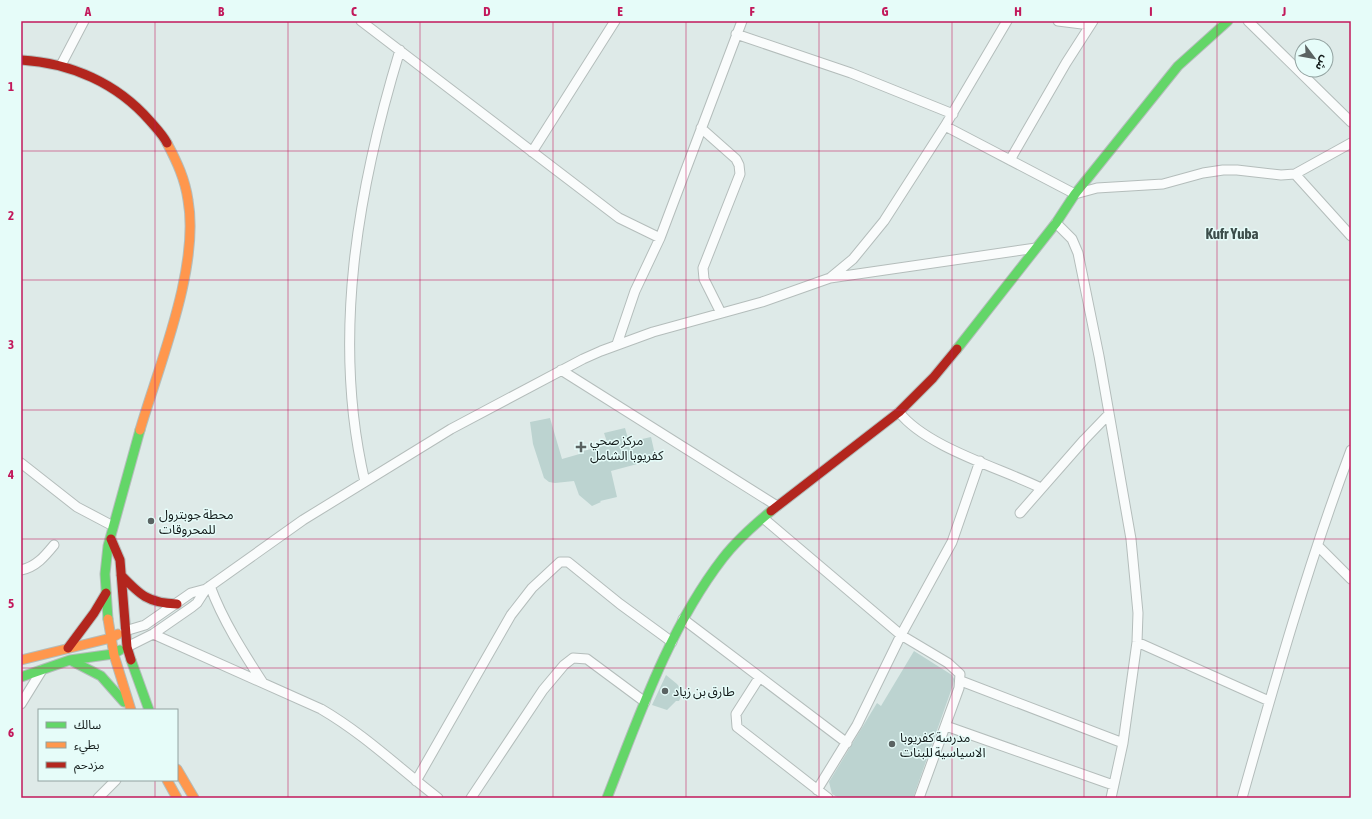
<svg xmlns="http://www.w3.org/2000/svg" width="1372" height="819" viewBox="0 0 1372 819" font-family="'Asap Condensed','Noto Sans Arabic',sans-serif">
<rect width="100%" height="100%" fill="#deeae8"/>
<path fill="#bcd3d0" d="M550 418 562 459 583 453V451L608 445 604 433 625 428 629 442 651 437 656 459 611 471 617 497 600 501 601 502 592 506 579 495 574 481 555 483 549 482 544 478 533 444 530 422Z
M914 651 952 675 954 679 953 685 913 798H839L832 794 829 782 877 703 881 706Z
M666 675 677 684 683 692 679 701H676L667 710 652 705Z"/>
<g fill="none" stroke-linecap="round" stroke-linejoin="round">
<g stroke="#b4bdbb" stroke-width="11">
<path id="street" d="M361 21 619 218 660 238
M1058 21 1090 25
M1248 21 1351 122
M736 34 851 73 953 114
M61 65 84 21
M945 126 1075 194 1097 188 1163 184 1203 173 1223 170H1237L1281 175 1295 174 1351 143
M701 128 736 159 739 165 740 174 703 268 704 279 721 313
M532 152 615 21
M1010 160 1066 63 1093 21
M1295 174 1351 236
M1056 223 1072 239 1078 253 1099 356 1131 539 1138 613 1137 642 1123 743 1111 798
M830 278 853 259 884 221 945 126 1007 21
M617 344 635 291 660 238 742 21
M561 370 777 506
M899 412C926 447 1000 468 1041 488
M21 463 77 507 113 526
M365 482C331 338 358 188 400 50
M1020 513 1084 440 1109 414
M763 518 901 635 948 663 960 674 959 688 919 798
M1318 546 1351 579
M21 570C36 567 45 556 54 545
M210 586C223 621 243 652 263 683
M683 619 847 743
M125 631 145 625 191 593 206 589 303 520 451 429 583 359 601 351 653 332 762 302 830 278 1036 248
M153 634 321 709C364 734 399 768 438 798
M1137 642 1269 701
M127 647 153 634 192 607 197 603 206 589
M759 678 736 714 737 727 828 798
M961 681 1123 743
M21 704 42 670
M946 726 1113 785
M416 781 511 615 532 588 560 562H568L573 566 620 604 672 642
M817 790 857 725 901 635 952 542 980 461
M98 798 116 780
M471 798 543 690 564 665 573 658 587 659 645 702
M1242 798C1275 681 1308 564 1351 450"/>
</g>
<g stroke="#b4bdbb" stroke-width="11">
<path id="fast" d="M957 349 1056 223 1075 194 1178 66 1228 21
M108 619 105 574 108 546 140 430
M70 660 101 676 124 702
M131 660 149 710
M21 677 70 660 113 654 120 650
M607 798C639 716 669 628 723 558 737 540 754 525 771 511"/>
</g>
<g stroke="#b4bdbb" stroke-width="11">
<path id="slow" d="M140 430C159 365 200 267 188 200 185 179 177 162 167 143
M108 619 114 655 131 710
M21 660 111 638 118 634
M177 769 194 798
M167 780 177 798"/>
</g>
<g stroke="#b4bdbb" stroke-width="11">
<path id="jam" d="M21 60C71 63 117 83 150 121 156 128 163 135 167 143
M771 511 899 412 933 378 957 349
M111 539 120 560 127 647 131 660
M121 575C140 595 148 603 177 604
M68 648 94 613 106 593"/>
</g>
<use href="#street" stroke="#fafcfc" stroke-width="9"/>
<use href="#fast" stroke="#63d668" stroke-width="9"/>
<use href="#slow" stroke="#ff974d" stroke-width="9"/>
<use href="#jam" stroke="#b3261e" stroke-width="9"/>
</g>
<path fill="none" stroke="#c2185b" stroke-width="1" stroke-opacity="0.55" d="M155 21V710M288 21V798M420 21V798M553 21V798M686 21V798M819 21V798M952 21V798M1084 21V798M1217 21V798M21 151H1351M21 280H1351M21 410H1351M21 539H1351M21 668H1351M155 780V798"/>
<g fill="#5a6362" stroke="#e6fcf9" stroke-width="1.5">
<path d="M579 441h4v4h4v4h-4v4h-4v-4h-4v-4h4z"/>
<circle cx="151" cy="521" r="4"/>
<circle cx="665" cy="691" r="4"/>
<circle cx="892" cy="744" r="4"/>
</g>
<g text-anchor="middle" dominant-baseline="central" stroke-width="3" stroke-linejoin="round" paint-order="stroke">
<g font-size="13" fill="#131b1a" stroke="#e6fcf9" text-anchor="start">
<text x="590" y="440">مركز صحي<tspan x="590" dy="15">كفريوبا الشامل</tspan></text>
<text x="159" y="514">محطة جوبترول<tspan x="159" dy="15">للمحروقات</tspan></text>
<text x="673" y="691">طارق بن زياد</text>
<text x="900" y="737">مدرسة كفريوبا<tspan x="900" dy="15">الاسياسية للبنات</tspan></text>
</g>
<g font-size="15" font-weight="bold" fill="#3c4e4b" stroke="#e6fcf9">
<text x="1232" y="233">Kufr Yuba</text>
</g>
</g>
<rect width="1372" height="819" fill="none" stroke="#e6fcf9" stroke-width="44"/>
<rect x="38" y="709" width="140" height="72" fill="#e6fcf9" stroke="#92a2a0"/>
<rect x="46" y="722" width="20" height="6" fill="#63d668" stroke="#92a2a0"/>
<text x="74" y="729" font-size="12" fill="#131b1a">سالك</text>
<rect x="46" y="742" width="20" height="6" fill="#ff974d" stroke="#92a2a0"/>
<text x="74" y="749" font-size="12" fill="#131b1a">بطيء</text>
<rect x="46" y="762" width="20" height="6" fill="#b3261e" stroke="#92a2a0"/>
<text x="74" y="769" font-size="12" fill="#131b1a">مزدحم</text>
<g transform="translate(1314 58) rotate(122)"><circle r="19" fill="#e6fcf9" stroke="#92a2a0"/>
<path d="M0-3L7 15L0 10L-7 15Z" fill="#5a6362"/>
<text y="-6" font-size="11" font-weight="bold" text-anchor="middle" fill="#131b1a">ش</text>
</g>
<rect x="22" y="22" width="1328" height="775" fill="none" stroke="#c2185b" stroke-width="1.5"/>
<g font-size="13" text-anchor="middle" font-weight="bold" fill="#c2185b">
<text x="88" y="16">A</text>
<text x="221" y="16">B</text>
<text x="354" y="16">C</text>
<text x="487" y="16">D</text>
<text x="620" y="16">E</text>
<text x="752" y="16">F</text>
<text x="885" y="16">G</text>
<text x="1018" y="16">H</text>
<text x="1151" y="16">I</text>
<text x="1284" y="16">J</text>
<text x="11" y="91">1</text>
<text x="11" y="220">2</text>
<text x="11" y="349">3</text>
<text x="11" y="479">4</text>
<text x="11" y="608">5</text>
<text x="11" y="737">6</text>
</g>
</svg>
